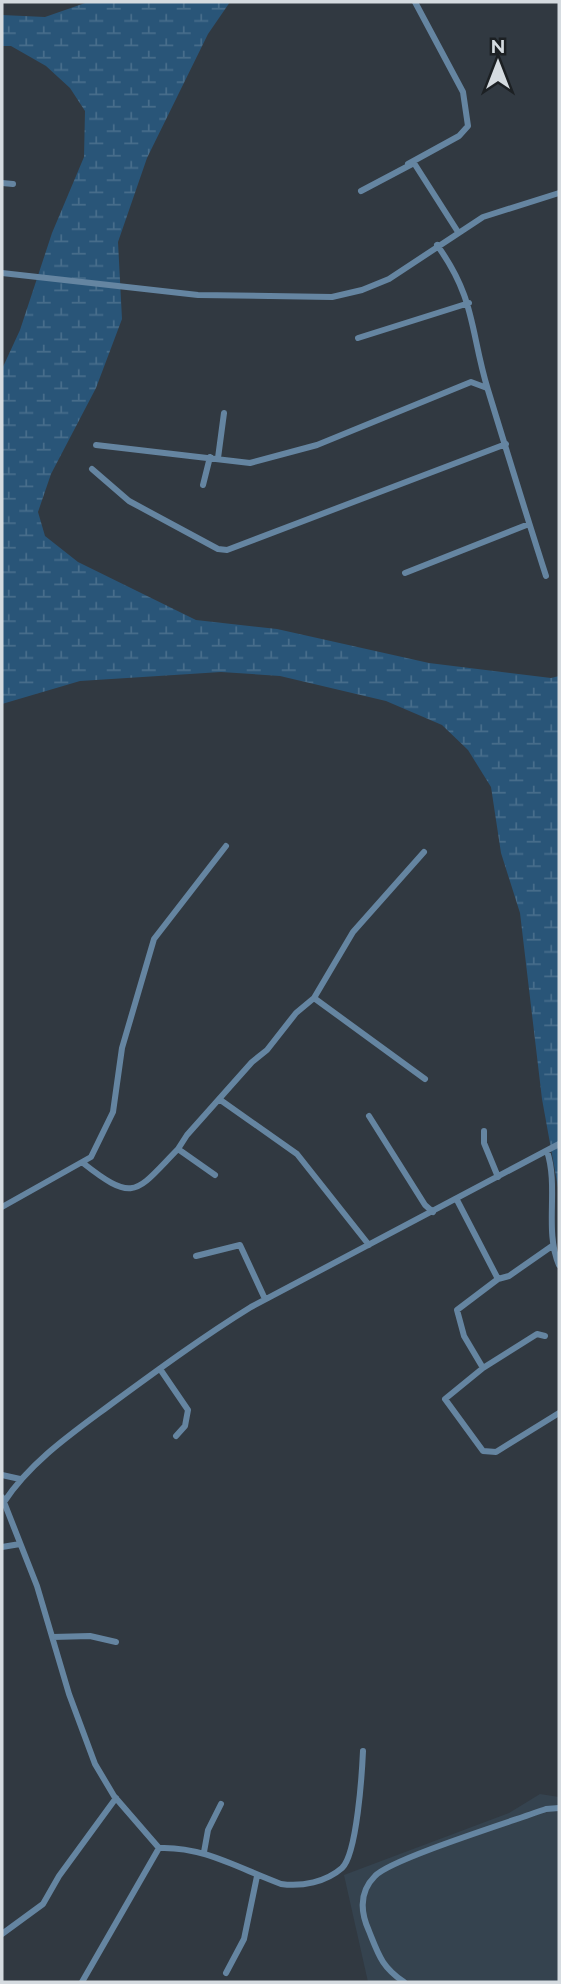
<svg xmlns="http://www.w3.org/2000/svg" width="561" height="1984" viewBox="0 0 561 1984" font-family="Raleway,sans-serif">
<defs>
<pattern id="wetland-marsh" width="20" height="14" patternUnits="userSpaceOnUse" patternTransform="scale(1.75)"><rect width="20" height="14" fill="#295578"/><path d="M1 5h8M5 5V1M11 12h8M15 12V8" fill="none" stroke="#476d8b"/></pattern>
</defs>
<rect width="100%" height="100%" fill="#313941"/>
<path fill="#35434f" d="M540 1794 559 1797V1982H368L344 1875 509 1813Z"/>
<path fill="url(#wetland-marsh)" d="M88 2H230L208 34 147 158 118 242 122 319 96 388 51 474 38 512 45 536 78 562 196 620 277 629 429 663 551 678 559 676V1193L542 1099 520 913 501 853 491 787 468 750 442 725 386 701 280 676 221 672 80 681 2 704V369L20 330 52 233 84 157 85 111 70 88 46 66 11 46H2V15L45 17Z"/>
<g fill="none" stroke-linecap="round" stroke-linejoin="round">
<path stroke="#6585a1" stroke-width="6" d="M408 164 459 136 468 126 463 92 415 2
M2 183 13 184
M361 191 414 163 458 232
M437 245C476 299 470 331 488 390 507 452 526 514 546 576
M2 273 198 295 332 297 362 290 389 279 483 217 559 193
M358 338 469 303
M96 445 250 463 317 445 471 382 487 388
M218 458 224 413
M92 469 129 501 218 549 227 550 506 444
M203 485 210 457
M405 573 529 524
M314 998 425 1079
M219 1099 297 1154 369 1245
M369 1116 425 1205 433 1212
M484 1131V1143L498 1177
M178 1149 187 1135 252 1062 267 1050 296 1013 314 998 353 932 424 852
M547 1151C559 1188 544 1230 559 1265
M83 1163C135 1204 136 1192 178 1149L215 1175
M457 1200 498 1279 457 1310 464 1336 483 1368 445 1399 483 1451 496 1452 559 1413
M2 1207 91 1157 113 1112 122 1048 154 939 226 846
M196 1256 240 1245 265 1299
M498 1279 509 1276 552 1246
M483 1368 537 1334 545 1336
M160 1369 188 1410 185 1426 176 1436
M2 1475 20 1479
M2 1497 37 1586 69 1694 95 1764 114 1796 159 1848 82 1982
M4 1502C32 1460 74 1432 114 1402 159 1369 204 1336 251 1307L559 1144
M2 1547 20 1544
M53 1637 90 1636 116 1642
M159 1848C203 1846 240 1869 281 1884 302 1887 326 1882 342 1868 357 1854 362 1773 363 1751
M204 1852 208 1830 221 1804
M2 1934 43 1904 59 1876 116 1798
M226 1973 244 1939 257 1876
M404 1982C382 1967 379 1956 369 1931 360 1911 359 1892 375 1876 390 1859 516 1820 546 1809L559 1808"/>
</g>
<rect width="561" height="1984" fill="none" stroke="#d5dbe0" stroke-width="7"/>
<g transform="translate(498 63)" stroke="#1c2023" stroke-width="5" paint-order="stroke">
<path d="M0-5L12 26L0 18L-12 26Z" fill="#d5dbe0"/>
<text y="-10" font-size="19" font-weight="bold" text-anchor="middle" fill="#d5dbe0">N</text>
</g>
</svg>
